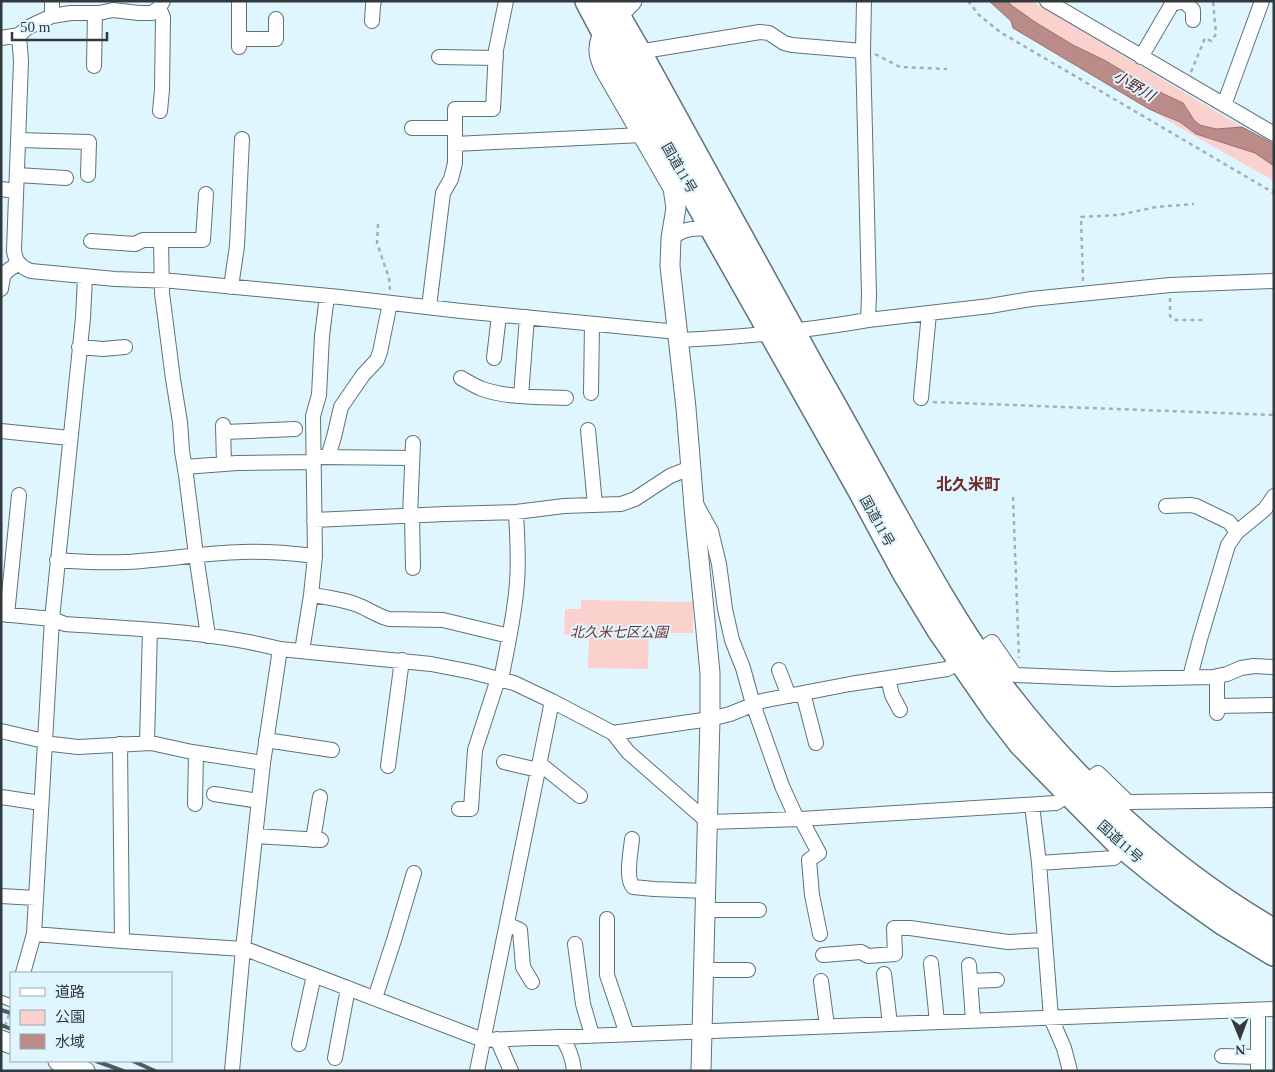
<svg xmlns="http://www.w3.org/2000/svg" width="1275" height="1072" viewBox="0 0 1275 1072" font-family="'Times New Roman','Noto Sans JP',serif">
<rect width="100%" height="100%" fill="#e0f6ff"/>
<path fill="#fad1cd" d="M1008 1H1032L1242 127 1216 129 1202 125 1194 120 1183 103 1147 86 1106 61 1073 45 1035 22 1011 5Z
M1149 109 1180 122 1196 134 1255 153 1274 166V181C1232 157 1190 134 1149 109Z
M581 600 693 602V633H649L648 669 588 668 589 636 564 635 565 609H581Z"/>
<path fill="#ba8b88" stroke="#917271" d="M989 1H1008L1011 5 1035 22 1073 45 1106 61 1147 86 1183 103 1194 120 1200 125 1216 129 1242 127 1274 144V166L1255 153 1196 134 1180 122 1149 109 1013 28 1011 21Z"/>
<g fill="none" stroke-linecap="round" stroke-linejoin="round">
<g stroke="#5f727a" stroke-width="9">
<path id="lane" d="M1 999 11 1003"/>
</g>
<g stroke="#5f727a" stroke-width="16">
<path id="street" d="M239 1V47
M1047 1 1274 134
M1185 2 1193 10V20
M159 8 163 17 162 90 160 111
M52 16V1
M372 21 373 5 374 1
M19 35 21 61 14 250C15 261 20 267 31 271L115 279 173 281 340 297 461 311 678 332
M1 38 19 35 27 28 39 22 52 16 71 13H99L113 10 139 13H152L159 8 163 1
M239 39H276V19
M638 52 760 32 769 33 784 43 792 45 863 51
M439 57 496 58
M1141 57 1172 4 1185 1
M94 66 95 13
M1224 105 1262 1
M412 128H455
M18 140 89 142 88 175
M455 144 642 135
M17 175 66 178
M1 189 16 191
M671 238C687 227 695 228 714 229
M161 240 162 293 173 379 180 422 182 451 186 475 196 555 208 636
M91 241 135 244 143 240H203L206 194
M231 287 237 246 242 139
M1 289C3 273 4 272 18 264
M429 307 443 193 451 179 455 163V109H493L496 50 506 1
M868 320 990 306 1031 299 1170 285 1274 281
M679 340C742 337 805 331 868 320L869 295 863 51 864 1
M79 347 103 349 125 347
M494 358 499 315
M461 378C468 382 475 386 482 389 509 398 538 397 566 398
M591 393 592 324
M521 396 527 317
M921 398 929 313
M223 425 224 464
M588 430 595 505
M1 431 70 438
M224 432 295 429
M321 457 412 458
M328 457 334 437 341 407 363 375 377 360 380 352 390 303
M185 467 237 463 313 462
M696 504 711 531 719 564 725 609 732 640 743 668 753 704 782 786 797 819
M1166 506 1190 505 1196 506 1229 522 1237 532
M410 516 413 443
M412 516 413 568
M314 520 445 514 516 512 564 506 621 504 635 499 670 476 690 468
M57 560C81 562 103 563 127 562 165 560 203 553 242 552 266 551 290 553 315 556
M311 595C326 597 341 599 355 604 367 608 377 616 389 619L443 620 509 636
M1 614 52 619 65 624C137 629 210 631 280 649L431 664 472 672 514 683 552 701 613 733 628 752 708 822 801 819 1056 803 1098 773 1128 802 1274 800
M7 615 19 495
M302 651 311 595 315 556 313 416 319 395 322 336 327 296
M779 670 789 696
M1217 676V713
M1190 677 1200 639 1228 545 1237 532 1265 509 1274 496
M888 678 892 695 900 710
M501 680C507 648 515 614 517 582 519 558 517 535 516 512
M803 693 816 743
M1217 706 1272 705
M1 731 44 741 52 744 78 747 151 743 192 752 263 763
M613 733 710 719 730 714 762 701 850 684 947 669 977 653 992 642 1015 675 1112 679 1213 677 1227 674 1241 668 1254 666 1274 667
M266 740 332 750
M147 743 150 630
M120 744 122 941
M504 762 538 770
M540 764 580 796
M388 766 402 660
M214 794 259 801
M1 797 41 803
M195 804 196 753
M1032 805 1039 863 1051 1018 1064 1048 1070 1071
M459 809H471L475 750 498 679
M801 819 819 853 809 860 812 895 820 934
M255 836 321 840
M632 839C631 851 625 878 633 887L654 889 706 891
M313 840 320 797
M1039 863 1114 858 1123 846
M1 896 36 898
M706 910H759
M607 919V975L627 1034
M507 924 520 930 523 967 532 982
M34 934 122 941 243 949 251 951 483 1040 1274 1009
M575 944 583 1004 592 1035
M823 955 861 952 868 956 895 954 894 928H910L1008 942 1044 940
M931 963 937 1022
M969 965 973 1020
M704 970H748
M23 973 34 934 52 619 83 318 85 277
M884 974 890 1024
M821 981 827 1026
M970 981 997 980
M375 998 395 937 414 873
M562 1037C568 1048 573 1057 574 1071
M497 1039 511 1071
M299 1044 314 975
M1222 1056 1258 1057
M335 1058 348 988
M232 1071 243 949 263 763 280 649
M477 1071 552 701
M1258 1071V1010"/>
</g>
<g stroke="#5f727a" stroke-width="21">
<path id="secondary" d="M632 1C619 15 598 30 599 51 599 58 602 64 605 70L673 188 676 208 671 238 670 266 686 408 695 519 704 610 710 673V719L701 1071
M1 1040 11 1044
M58 1061 85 1071"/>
</g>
<g stroke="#5f727a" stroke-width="28">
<path id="highway" d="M588 1 646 110 859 487 906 574 940 630 997 712 1021 743 1047 770 1117 841 1150 868 1181 892 1223 922 1274 953
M609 1C619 20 630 38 641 57 699 162 757 268 815 373 842 420 868 468 895 516 925 570 955 624 992 675 1067 777 1164 868 1274 932"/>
</g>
<path stroke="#9fb0b7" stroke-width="2.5" stroke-dasharray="4 4" stroke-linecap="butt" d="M968 1 979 15 1000 32 1274 193
M875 54 900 67 947 69
M1191 72 1205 38 1211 41 1216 34 1213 1
M378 224 377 243 389 278 390 290
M1083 281 1081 217 1119 215 1156 207 1194 204
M1170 298V316L1174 320H1206
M933 402 1274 415
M1013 497 1019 658
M5 1026 10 1012"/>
<use href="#lane" stroke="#fff" stroke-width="7"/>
<use href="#street" stroke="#fff" stroke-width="14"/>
<use href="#secondary" stroke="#fff" stroke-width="19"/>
<use href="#highway" stroke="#fff" stroke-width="25"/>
<path stroke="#525c60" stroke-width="4" d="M1 1010 11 1013
M1 1025 11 1029
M96 1061 123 1071
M133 1061 155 1071"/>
</g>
<g text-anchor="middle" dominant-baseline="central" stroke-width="4" stroke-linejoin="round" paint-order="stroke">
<g font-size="14" fill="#31393c" stroke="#e0f6ff">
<text transform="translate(679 168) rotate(60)">国道11号</text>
<text transform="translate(877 521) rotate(61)">国道11号</text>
<text transform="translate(1120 842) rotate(42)">国道11号</text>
</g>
<g font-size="14" font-style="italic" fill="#6e302e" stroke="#e0f6ff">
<text x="619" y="632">北久米七区公園</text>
</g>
<g font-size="15" font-style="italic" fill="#591e1d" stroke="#e0f6ff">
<text transform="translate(1134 86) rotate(30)">小野川</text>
</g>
<g font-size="16" font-weight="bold" fill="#702a28" stroke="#e0f6ff">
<text x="968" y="484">北久米町</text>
</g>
</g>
<rect width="1275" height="1072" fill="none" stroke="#31393c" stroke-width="5"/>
<rect x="10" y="972" width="162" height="90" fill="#e0f6ff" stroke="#9aaab1"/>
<rect x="20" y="988" width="25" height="8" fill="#ffffff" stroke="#9aaab1"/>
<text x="55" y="997" font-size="15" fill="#31393c">道路</text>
<rect x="20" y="1010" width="25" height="15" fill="#fad1cd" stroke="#9aaab1"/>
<text x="55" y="1022" font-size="15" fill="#31393c">公園</text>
<rect x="20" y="1034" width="25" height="15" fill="#ba8b88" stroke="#9aaab1"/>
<text x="55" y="1047" font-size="15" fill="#31393c">水域</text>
<g transform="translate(1240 1037) rotate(179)" stroke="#e0f6ff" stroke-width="4" paint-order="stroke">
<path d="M0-4L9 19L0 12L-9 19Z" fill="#31393c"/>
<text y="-8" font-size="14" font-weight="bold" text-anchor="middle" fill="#31393c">N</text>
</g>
<path d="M12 32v8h95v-8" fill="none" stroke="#31393c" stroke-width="2.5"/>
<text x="20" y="32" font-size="15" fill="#31393c" stroke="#e0f6ff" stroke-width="4" paint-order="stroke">50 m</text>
</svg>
